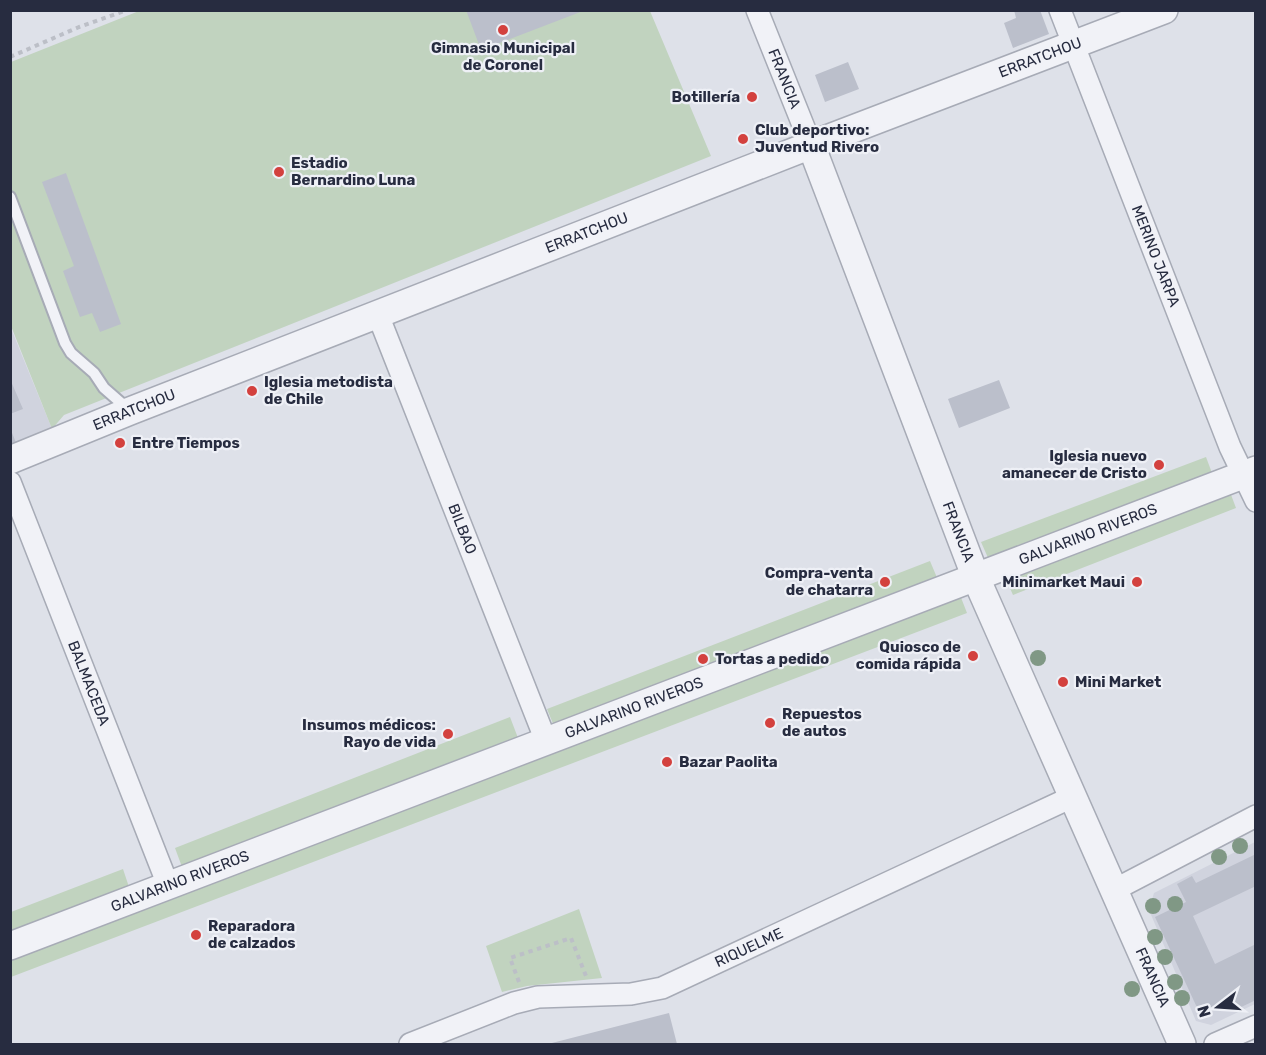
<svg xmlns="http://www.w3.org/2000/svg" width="1266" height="1055" viewBox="0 0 1266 1055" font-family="Rubik,sans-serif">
<rect width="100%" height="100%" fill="#dee1e9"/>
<path fill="#d0d3de" d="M10 326 52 429 10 447Z
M1255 842V1004L1211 1025 1196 1021 1149 910 1154 893Z"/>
<path fill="#c1d3bf" d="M139 11H650L711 156 64 415 52 429 11 326V62Z
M1206 457 1212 473 989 560 981 542Z
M1230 492 1236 508 1013 595 1005 577Z
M930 561 938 580 554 726 547 709Z
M960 595 967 613 11 977V957Z
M510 717 518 738 182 867 175 848Z
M123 869 129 887 11 933V912Z
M579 909 602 978 527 986 502 992 486 946Z"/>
<path fill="#bbbfcb" d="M466 10H583V11L481 50Z
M1014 10H1040L1049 34 1013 48 1004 23 1016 18Z
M848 62 859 89 825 102 815 75Z
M66 173 121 324 100 332 92 313 80 317 63 271 74 266 42 182Z
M10 379 23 409 10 414Z
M999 380 1010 408 959 428 948 399Z
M10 428 17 445 10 448Z
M1256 854V886L1193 916 1215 964 1256 944V1000L1237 1009 1232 999 1200 1014 1155 917 1186 902 1177 884 1192 876 1196 883Z
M669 1013 677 1044H548Z"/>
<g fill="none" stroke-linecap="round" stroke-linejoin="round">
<g stroke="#a7abb6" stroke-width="14">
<path id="service" d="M10 197 65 343 71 353 94 373 104 388 128 409"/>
</g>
<g stroke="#a7abb6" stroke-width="24">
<g id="minor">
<path id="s1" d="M757 10 811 145"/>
<path id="s2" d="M1060 10 1230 447 1256 501"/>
<path id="s3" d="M378 315 546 741"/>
<path id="s4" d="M10 482 168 885"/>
<path d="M1114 890 1256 816"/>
<path id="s5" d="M410 1044 514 1003 538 997 631 994 662 988 1072 797"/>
<path d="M1215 1044 1256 1026"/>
</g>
</g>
<g stroke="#a7abb6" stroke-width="30">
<g id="tertiary">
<path id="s6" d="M811 145 976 578 1182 1044"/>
<path id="s7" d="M10 460 130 411 811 145 1164 10"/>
<path id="s8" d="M10 946 1256 470"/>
</g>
</g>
<path stroke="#bcbfc7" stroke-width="4" stroke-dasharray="4.5 4.5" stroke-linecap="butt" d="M10 57 79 27 127 10
M519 982 510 958 571 938 586 976"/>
<use href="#service" stroke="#f1f2f7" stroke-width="10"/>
<use href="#minor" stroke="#f1f2f7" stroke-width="21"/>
<use href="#tertiary" stroke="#f1f2f7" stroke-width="27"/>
</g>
<g fill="#809885">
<circle cx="1038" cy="658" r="8"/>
<circle cx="1240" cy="846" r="8"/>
<circle cx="1219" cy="857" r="8"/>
<circle cx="1175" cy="904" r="8"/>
<circle cx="1153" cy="906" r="8"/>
<circle cx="1155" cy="937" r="8"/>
<circle cx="1165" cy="957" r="8"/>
<circle cx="1175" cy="982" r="8"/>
<circle cx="1132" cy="989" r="8"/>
<circle cx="1182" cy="998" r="8"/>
</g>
<g fill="#d3413e" stroke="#eef0f6" stroke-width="2">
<circle cx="503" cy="30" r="6"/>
<circle cx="752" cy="97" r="6"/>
<circle cx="743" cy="139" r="6"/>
<circle cx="279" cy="172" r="6"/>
<circle cx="252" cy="391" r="6"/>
<circle cx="120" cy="443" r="6"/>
<circle cx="1159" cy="465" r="6"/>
<circle cx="885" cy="582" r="6"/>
<circle cx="1137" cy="582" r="6"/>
<circle cx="973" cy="656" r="6"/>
<circle cx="703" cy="659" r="6"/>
<circle cx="1063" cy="682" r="6"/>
<circle cx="770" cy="723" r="6"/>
<circle cx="448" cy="734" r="6"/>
<circle cx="667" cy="762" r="6"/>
<circle cx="196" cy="935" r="6"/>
</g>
<g text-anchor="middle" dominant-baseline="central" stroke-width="4.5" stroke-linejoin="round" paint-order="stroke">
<g font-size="15" font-weight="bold" fill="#272c40" stroke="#eef0f6" text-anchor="start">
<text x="503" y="48" text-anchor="middle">Gimnasio Municipal<tspan x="503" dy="17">de Coronel</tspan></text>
<text x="740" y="97" text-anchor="end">Botillería</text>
<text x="755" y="130">Club deportivo:<tspan x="755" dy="17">Juventud Rivero</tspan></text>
<text x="291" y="163">Estadio<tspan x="291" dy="17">Bernardino Luna</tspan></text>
<text x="264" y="382">Iglesia metodista<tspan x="264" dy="17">de Chile</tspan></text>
<text x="132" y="443">Entre Tiempos</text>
<text x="1147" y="456" text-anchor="end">Iglesia nuevo<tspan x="1147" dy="17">amanecer de Cristo</tspan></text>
<text x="873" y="573" text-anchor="end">Compra-venta<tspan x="873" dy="17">de chatarra</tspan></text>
<text x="1125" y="582" text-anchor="end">Minimarket Maui</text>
<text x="961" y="647" text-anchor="end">Quiosco de<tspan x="961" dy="17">comida rápida</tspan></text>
<text x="715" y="659">Tortas a pedido</text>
<text x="1075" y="682">Mini Market</text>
<text x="782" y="714">Repuestos<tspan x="782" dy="17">de autos</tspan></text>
<text x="436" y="725" text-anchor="end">Insumos médicos:<tspan x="436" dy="17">Rayo de vida</tspan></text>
<text x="679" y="762">Bazar Paolita</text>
<text x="208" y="926">Reparadora<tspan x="208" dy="17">de calzados</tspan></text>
</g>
<g font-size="15" fill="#272c40" stroke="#eef0f6">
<text stroke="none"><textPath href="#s7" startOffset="1106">ERRATCHOU</textPath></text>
<text stroke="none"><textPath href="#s1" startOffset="74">FRANCIA</textPath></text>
<text stroke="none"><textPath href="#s7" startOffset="620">ERRATCHOU</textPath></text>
<text stroke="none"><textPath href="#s2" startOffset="264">MERINO JARPA</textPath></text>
<text stroke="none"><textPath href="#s7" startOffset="134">ERRATCHOU</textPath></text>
<text stroke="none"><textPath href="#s3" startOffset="230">BILBAO</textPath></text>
<text stroke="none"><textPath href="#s6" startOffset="414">FRANCIA</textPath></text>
<text stroke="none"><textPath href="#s8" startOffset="1154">GALVARINO RIVEROS</textPath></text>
<text stroke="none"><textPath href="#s4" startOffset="216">BALMACEDA</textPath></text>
<text stroke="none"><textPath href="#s8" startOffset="668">GALVARINO RIVEROS</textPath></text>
<text stroke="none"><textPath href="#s8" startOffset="182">GALVARINO RIVEROS</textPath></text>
<text stroke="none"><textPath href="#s5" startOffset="357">RIQUELME</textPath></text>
<text stroke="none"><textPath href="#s6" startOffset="900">FRANCIA</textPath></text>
</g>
</g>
<rect width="1266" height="1055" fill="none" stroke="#272c40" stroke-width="24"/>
<g transform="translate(1218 1007) rotate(253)" stroke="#eef0f6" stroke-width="4.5" paint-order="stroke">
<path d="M0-4.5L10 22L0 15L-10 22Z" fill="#272c40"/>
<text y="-9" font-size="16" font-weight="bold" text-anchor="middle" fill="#272c40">N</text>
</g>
</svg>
